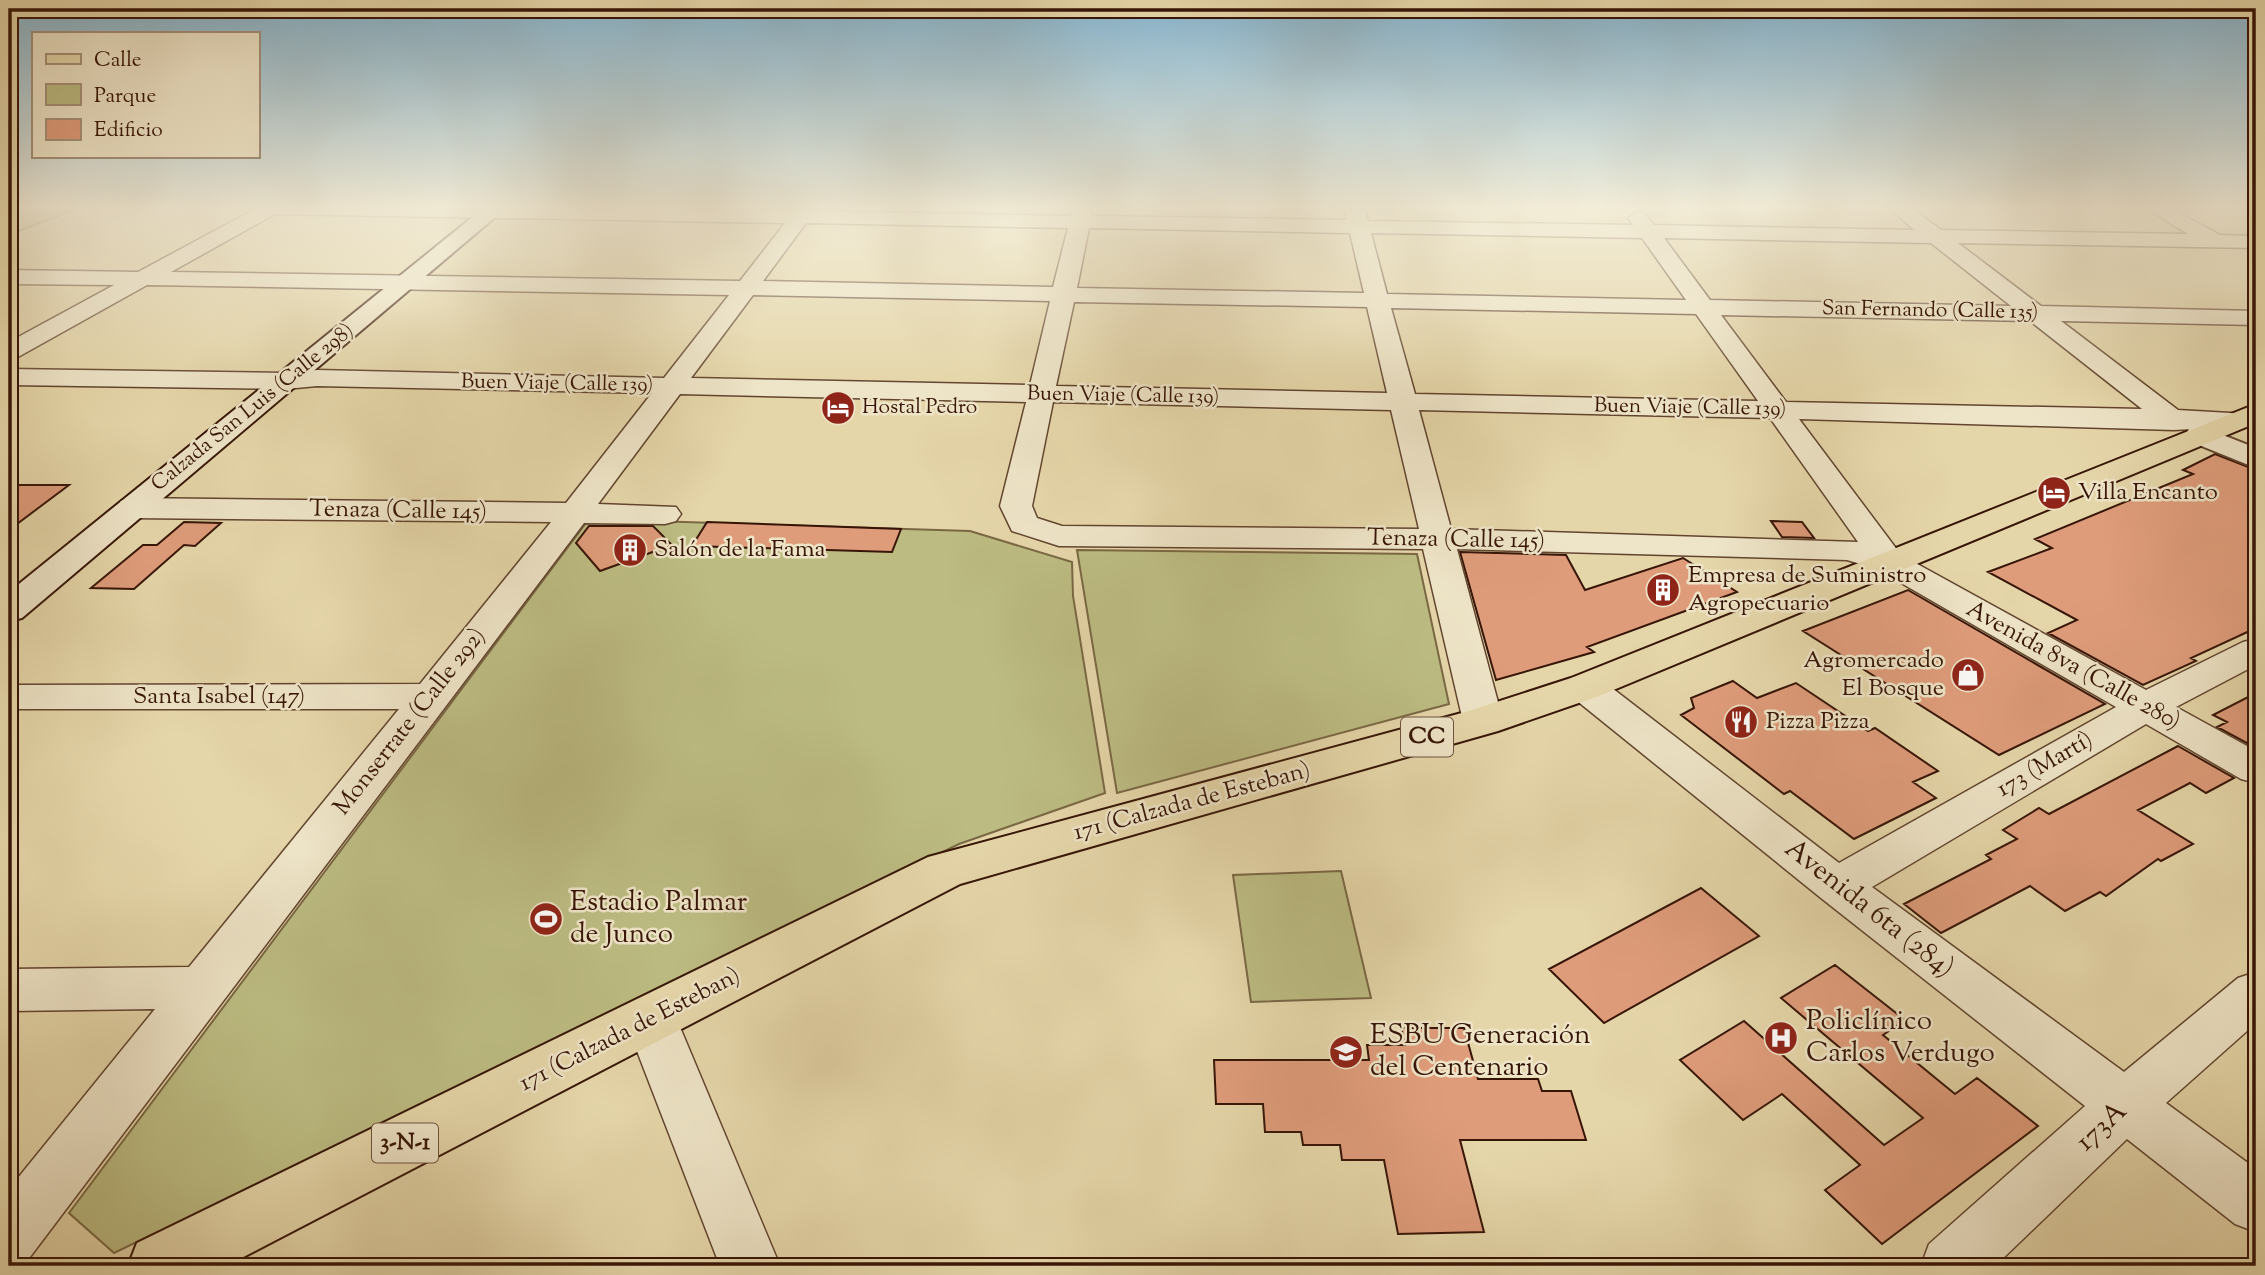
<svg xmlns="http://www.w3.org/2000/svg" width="2265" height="1275" viewBox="0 0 2265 1275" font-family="'Sorts Mill Goudy',serif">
<rect width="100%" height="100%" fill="#e5d6a9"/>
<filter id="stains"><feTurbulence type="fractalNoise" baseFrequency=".00286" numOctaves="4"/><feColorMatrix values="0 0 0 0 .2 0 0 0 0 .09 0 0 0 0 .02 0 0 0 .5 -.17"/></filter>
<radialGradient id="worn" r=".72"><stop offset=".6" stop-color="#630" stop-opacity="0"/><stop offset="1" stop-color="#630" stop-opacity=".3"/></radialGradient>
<path fill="#bcbc82" stroke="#7a6844" stroke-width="2" d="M9 207H81L9 235Z
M589 519 970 531 1072 562 1073 596 1105 793 959 844 114 1253 69 1213Z
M1077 550 1417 554 1449 704 1117 793Z
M1341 871 1371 998 1251 1002 1233 875Z"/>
<path fill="#df9c7b" stroke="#371506" stroke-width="2" d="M2215 454 2256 470V628L2191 658 2196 661 2143 685 2048 633 2077 620 1988 572 2052 548 2035 539 2193 474 2183 470Z
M17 485H69L9 530V491Z
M1771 521 1802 522 1814 538 1782 537Z
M184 522 221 523 195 546 184 545 134 589 91 588 143 545H157Z
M707 522 901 529 892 552 692 546Z
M589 526H653L672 545 600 571 576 543Z
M1460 552 1566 555 1585 590 1683 558 1737 592 1587 647 1594 652 1496 680Z
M1908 590 2105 704 1999 755 1803 631Z
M1733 681 1757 698 1796 683 1868 731 1875 728 1938 771 1913 782 1936 798 1854 839 1790 791 1784 794 1681 715 1694 708 1691 698Z
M2256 693V748L2217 727 2227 722 2213 715Z
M2178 746 2234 778 2206 793 2190 783 2138 810 2193 844 2161 861 2158 859 2106 896 2100 892 2065 911 2030 886 1941 933 1904 904 1991 859 1986 855 2017 839 2003 830 2039 808 2049 814Z
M1701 888 1759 936 1604 1023 1549 969Z
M1835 965 1905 1020 1883 1035 1955 1094 1977 1078 2038 1126 1882 1244 1825 1190 1860 1165 1782 1094 1743 1120 1680 1060 1744 1021 1884 1145 1923 1118 1781 998Z
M1401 1028H1464L1478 1079H1538L1542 1091H1571L1586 1140H1460L1484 1232 1398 1234 1384 1160H1342L1340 1145H1303L1301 1132H1265L1263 1104H1216L1214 1060H1369L1367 1045H1405Z"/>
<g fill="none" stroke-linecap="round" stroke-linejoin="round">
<g stroke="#62452f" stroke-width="3">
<path id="minor" d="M259 207 795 211 798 207H818L815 211 1071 216 1073 207H1093L1091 216 1347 220 1344 207H1364L1368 221 1633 225 1628 218 1638 212 1645 214 1654 225 1914 230 1888 207H1910L1941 230 2188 234 2144 207H2168L2220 235 2256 236V248L1958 243 2041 306 2256 311V325L2061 321 2178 410 2248 414 2252 420 2248 426 2174 430 1799 419 1901 555 2146 690 2243 642 2256 639V665L2176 707 2256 751V783L2241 779 2146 724 1872 887 2124 1072 2238 978 2256 972V1023L2166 1103 2256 1169V1232L2235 1224 2127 1139 1995 1266H1921L1929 1244 2085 1106 1821 898 1571 696 1566 687 1571 678 1585 675 1599 678 1839 863 2116 707 1877 569 1847 560 1457 549 1503 721 1497 730 1483 734 1469 730 1463 721 1423 549 1059 546 1012 531 1000 506 1026 402 680 394 598 504 676 507 681 514 676 521 665 524 584 523 30 1257 9 1265V1189L155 1009 9 1011V969L189 967 399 709H9V685L420 684 551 522 132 518 121 515 116 508 121 501 132 498 566 503 652 393 317 386 286 389 9 385V369L286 373 317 370 664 378 729 295 147 285 18 357 9 360V342L114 285 9 284V270L138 272ZM275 214 785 223 740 281 171 272ZM806 223 1068 228 1053 287 763 281ZM1089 228 1350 233 1364 293 1077 288ZM1371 233 1642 238 1686 300 1387 294ZM1664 238 1931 243 2011 306 1710 300ZM753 295 1050 301 1030 385 691 378ZM1074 302 1367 307 1387 393 1056 386ZM1391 308 1696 314 1758 401 1415 394ZM1721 315 2030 321 2142 409 1786 402ZM1053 402 1391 410 1419 529 1062 526 1037 518 1032 506ZM1419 410 1770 418 1858 542 1451 529Z
M651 998 669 1005 677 1020 780 1266H720L625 1020 633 1005Z"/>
</g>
<g stroke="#62452f" stroke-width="4">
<path id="tertiary" d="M2200 426 2256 448V468L2189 441 2185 435 2189 429Z"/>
</g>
<g stroke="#371506" stroke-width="4">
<path id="secondary" d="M485 207H507L22 618 9 621V592Z"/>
</g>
<g stroke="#371506" stroke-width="4">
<path id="primary" d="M2256 404V423L1599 696 1498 731 960 884 226 1266H128L137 1243 928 857 1469 711 1571 678Z"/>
</g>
<use href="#minor" fill="#eee4c7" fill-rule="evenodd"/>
<use href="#tertiary" fill="#eee4c7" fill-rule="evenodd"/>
<use href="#secondary" fill="#eee4c7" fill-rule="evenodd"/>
<use href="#primary" fill="#e5d6a9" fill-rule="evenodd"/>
</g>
<linearGradient id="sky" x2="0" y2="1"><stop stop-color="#87b6d1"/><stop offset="0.54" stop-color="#f3edd8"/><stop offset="1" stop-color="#f3edd8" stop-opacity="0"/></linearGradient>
<rect width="2265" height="385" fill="url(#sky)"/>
<defs>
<g id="hotel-disc" transform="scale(1.75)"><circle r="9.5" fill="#8f2418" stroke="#eee4c7"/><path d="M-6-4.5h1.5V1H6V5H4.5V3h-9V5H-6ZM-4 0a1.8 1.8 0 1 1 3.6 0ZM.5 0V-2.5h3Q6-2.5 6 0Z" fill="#fff"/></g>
<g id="building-disc" transform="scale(1.75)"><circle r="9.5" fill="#8f2418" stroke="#eee4c7"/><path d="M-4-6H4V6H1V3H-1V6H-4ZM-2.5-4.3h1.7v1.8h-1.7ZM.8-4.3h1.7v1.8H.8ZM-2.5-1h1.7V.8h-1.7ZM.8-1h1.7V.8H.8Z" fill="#fff"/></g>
<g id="shop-disc" transform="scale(1.75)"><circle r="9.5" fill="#8f2418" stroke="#eee4c7"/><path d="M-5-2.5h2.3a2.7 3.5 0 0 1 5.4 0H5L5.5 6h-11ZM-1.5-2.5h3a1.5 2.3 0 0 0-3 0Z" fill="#fff"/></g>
<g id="restaurant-disc" transform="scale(1.75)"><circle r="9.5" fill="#8f2418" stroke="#eee4c7"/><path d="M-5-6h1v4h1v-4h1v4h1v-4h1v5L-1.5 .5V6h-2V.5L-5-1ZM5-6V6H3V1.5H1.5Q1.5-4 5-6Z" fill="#fff"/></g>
<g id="stadium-disc" transform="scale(1.75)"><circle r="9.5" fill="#8f2418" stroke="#eee4c7"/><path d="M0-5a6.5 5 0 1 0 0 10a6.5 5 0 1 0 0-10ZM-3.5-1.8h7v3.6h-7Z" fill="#fff"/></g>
<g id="hospital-disc" transform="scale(1.75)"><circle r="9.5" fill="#8f2418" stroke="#eee4c7"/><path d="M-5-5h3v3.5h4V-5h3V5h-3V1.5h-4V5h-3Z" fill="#fff"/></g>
<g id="school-disc" transform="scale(1.75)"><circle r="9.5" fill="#8f2418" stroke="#eee4c7"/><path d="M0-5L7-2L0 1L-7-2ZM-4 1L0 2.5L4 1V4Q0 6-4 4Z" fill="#fff"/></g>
</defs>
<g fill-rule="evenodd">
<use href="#hotel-disc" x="838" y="408"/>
<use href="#hotel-disc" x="2054" y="493"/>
<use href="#building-disc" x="630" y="550"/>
<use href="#building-disc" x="1663" y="590"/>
<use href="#shop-disc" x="1968" y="675"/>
<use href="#restaurant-disc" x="1741" y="722"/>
<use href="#stadium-disc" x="546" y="919"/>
<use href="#hospital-disc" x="1781" y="1038"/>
<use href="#school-disc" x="1346" y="1052"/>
</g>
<g text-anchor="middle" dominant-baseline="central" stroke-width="5" stroke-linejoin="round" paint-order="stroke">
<g font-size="21" fill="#371506" stroke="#eee4c7">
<text transform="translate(1930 311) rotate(1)">San Fernando (Calle 135)</text>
<text transform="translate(557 384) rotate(1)">Buen Viaje (Calle 139)</text>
<text transform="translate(1123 396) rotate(1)">Buen Viaje (Calle 139)</text>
<text transform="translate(253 408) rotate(-39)">Calzada San Luis (Calle 298)</text>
<text transform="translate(1690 408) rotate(1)">Buen Viaje (Calle 139)</text>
</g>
<g font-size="21" fill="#371506" stroke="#eee4c7" text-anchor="start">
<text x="862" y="408">Hostal Pedro</text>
</g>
<g fill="#eee4c7" stroke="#6e5340" stroke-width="2">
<rect x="1401" y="717.5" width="52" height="39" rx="5"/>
<rect x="372" y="1123.5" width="66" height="39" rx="5"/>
</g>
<g font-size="23" font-weight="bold" fill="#371506">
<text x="1427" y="737">CC</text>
<text x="405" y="1143">3-N-1</text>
</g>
<g font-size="24" fill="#371506" stroke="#eee4c7" text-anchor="start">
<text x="2078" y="493">Villa Encanto</text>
<text x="654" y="550">Salón de la Fama</text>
<text x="1688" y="576">Empresa de Suministro<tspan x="1688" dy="28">Agropecuario</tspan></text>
<text x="1944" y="661" text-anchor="end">Agromercado<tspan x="1944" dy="28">El Bosque</tspan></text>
<text x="1766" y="722">Pizza Pizza</text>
</g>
<g font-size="24" fill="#371506" stroke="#eee4c7">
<text transform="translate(398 511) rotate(1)">Tenaza (Calle 145)</text>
<text transform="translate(1456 540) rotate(1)">Tenaza (Calle 145)</text>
<text transform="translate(2073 666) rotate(29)">Avenida 8va (Calle 280)</text>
<text x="219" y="697">Santa Isabel (147)</text>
<text transform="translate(410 722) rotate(-52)">Monserrate (Calle 292)</text>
<text transform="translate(2045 765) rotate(-30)">173 (Martí)</text>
<text transform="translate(1192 802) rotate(-15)">171 (Calzada de Esteban)</text>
<text transform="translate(630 1030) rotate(-27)">171 (Calzada de Esteban)</text>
</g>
<g font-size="28" fill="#371506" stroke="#eee4c7" text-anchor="start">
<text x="570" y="903">Estadio Palmar<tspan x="570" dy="32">de Junco</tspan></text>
<text x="1806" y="1022">Policlínico<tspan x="1806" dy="32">Carlos Verdugo</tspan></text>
<text x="1370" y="1036">ESBU Generación<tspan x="1370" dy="32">del Centenario</tspan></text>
</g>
<g font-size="28" fill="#371506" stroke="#eee4c7">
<text transform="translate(1869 909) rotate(38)">Avenida 6ta (284)</text>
<text transform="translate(2102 1127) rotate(-43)">173A</text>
</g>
</g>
<rect width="2265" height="1275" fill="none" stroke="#e5d6a9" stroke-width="35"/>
<rect x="10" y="10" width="2244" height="1254" fill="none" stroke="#371506" stroke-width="3.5"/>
<rect x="18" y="18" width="2230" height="1240" fill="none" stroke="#371506" stroke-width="2"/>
<rect x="32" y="32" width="228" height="126" fill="#eee4c7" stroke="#a5917a" stroke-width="2"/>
<rect x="46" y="54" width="35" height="10" fill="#e5d6a9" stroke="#a5917a" stroke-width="2"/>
<text x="94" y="66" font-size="21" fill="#371506">Calle</text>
<rect x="46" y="84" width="35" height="21" fill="#bcbc82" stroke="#a5917a" stroke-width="2"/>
<text x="94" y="102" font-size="21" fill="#371506">Parque</text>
<rect x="46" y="119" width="35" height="21" fill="#df9c7b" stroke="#a5917a" stroke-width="2"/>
<text x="94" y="136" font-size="21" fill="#371506">Edificio</text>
<rect width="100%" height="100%" filter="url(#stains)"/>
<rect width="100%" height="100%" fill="url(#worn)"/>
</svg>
